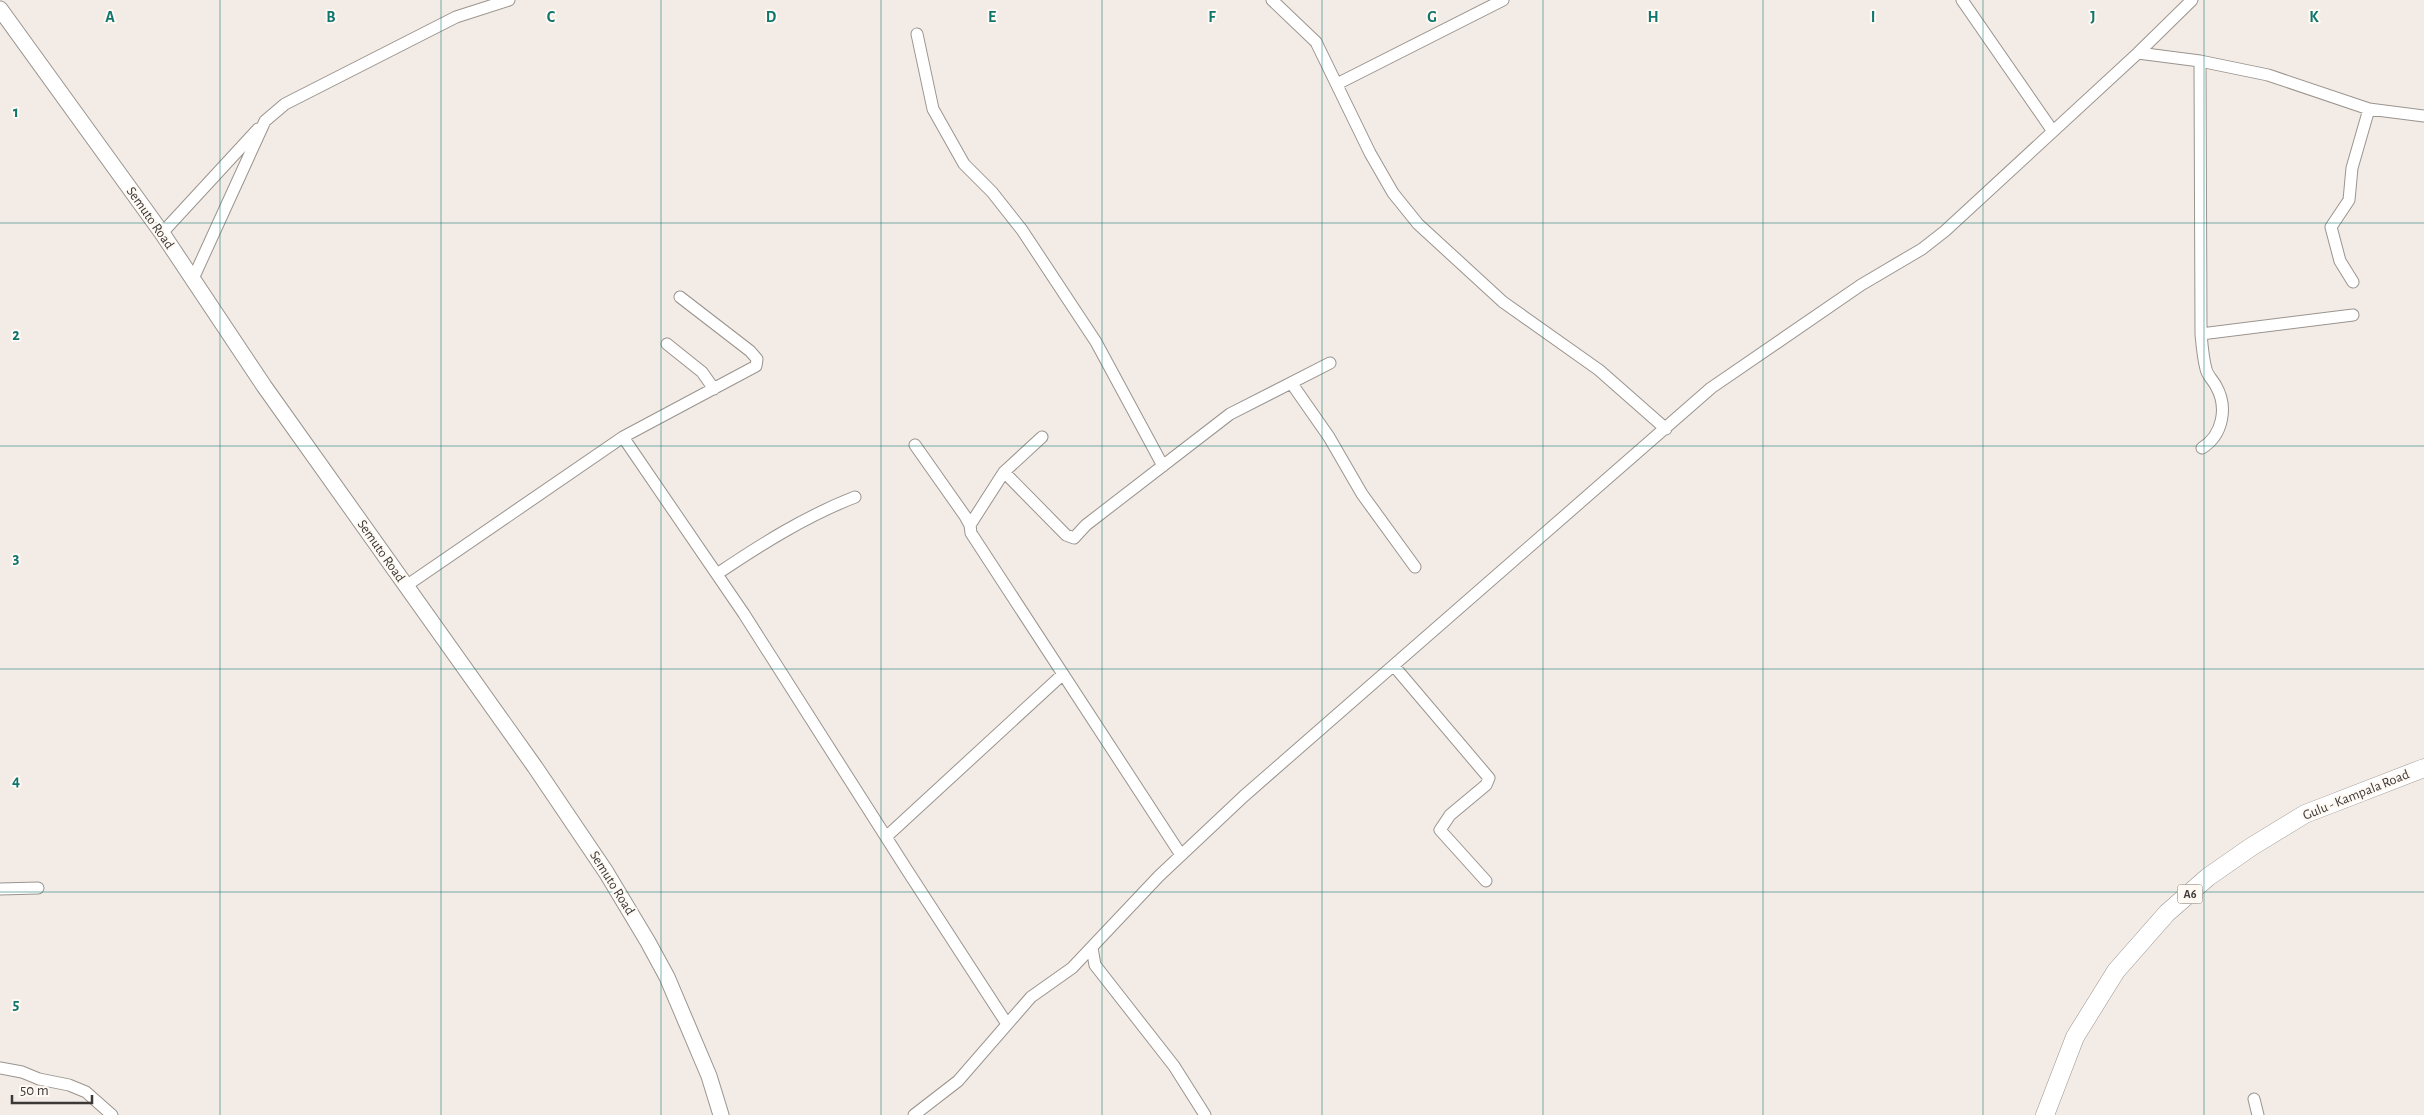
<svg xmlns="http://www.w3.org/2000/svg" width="2424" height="1115" viewBox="0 0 2424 1115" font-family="'Alegreya Sans',sans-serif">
<rect width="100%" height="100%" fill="#f2ebe6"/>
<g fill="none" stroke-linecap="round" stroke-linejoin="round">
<g stroke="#9a948f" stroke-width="13">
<path id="street" d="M1272 0 1316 42 1370 153 1393 193 1418 224 1503 302 1599 370 1666 429
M1962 0 2052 130
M917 34 933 109 964 164 992 192 1022 230 1096 342 1163 466
M2138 53 2200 61 2268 75 2369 109 2424 116
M2200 61 2201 334C2202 345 2203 358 2206 369 2207 375 2213 380 2216 386 2228 407 2223 435 2202 448
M1337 84 1503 0
M162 233 258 129
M192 281 265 121 285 104 456 17 509 0
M2353 282 2340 261 2331 227 2349 200 2352 168 2369 109
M2201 334 2353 315
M667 344 702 372 714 389
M1292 384 1329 437 1362 494 1415 567
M623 437 744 614 907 870 1007 1024
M915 445 965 516 970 525 971 533 1181 855
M1004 472 1066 535 1074 538 1086 525 1230 414 1330 363
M970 525 1004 472 1042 437
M717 574C760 545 806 516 855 497
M406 586 623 437 756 366 757 359 750 351 680 297
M1394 666 1489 778 1486 785 1450 815 1440 830 1486 881
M886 837 1062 675
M0 889 38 888
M1092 948 1095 965 1174 1066 1205 1115
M0 1068 22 1072 39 1079 69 1085 86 1092 112 1115
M2254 1099 2258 1115
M914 1115 958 1081 1031 997 1072 968 1159 876 1244 796 1711 388 1861 285 1922 249 1945 231 2138 53 2192 0"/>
</g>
<g stroke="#9a948f" stroke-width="17">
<path id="secondary" d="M0 9 162 233 264 386 535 767 606 872 648 942 667 977 709 1076 721 1115"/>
</g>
<g stroke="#9a948f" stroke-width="19">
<path id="primary" d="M2045 1115 2075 1037 2116 971 2167 913 2208 877 2251 847 2305 814 2424 768"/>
</g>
<use href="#street" stroke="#fff" stroke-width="11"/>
<use href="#secondary" stroke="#fff" stroke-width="15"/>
<use href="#primary" stroke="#fff" stroke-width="18"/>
</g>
<path fill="none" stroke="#0f766e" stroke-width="1" stroke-opacity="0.55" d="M220 0V1115M441 0V1115M661 0V1115M881 0V1115M1102 0V1115M1322 0V1115M1543 0V1115M1763 0V1115M1983 0V1115M2204 0V1115M0 223H2424M0 446H2424M0 669H2424M0 892H2424"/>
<g text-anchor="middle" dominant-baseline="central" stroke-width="4" stroke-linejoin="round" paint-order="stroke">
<rect fill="#fff9f3" stroke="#76726f" stroke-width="1" x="2177.5" y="884.5" width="25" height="19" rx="4"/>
<g font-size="12" font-weight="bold" fill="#3b3836">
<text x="2190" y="894">A6</text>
</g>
<g font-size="14" fill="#3b3836" stroke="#fff9f3">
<text transform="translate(150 218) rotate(55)">Semuto Road</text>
<text transform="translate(381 551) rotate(55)">Semuto Road</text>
<text transform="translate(2356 795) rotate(-22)">Gulu - Kampala Road</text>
<text transform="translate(612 883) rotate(58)">Semuto Road</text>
</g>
</g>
<g font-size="16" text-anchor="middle" font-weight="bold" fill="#0f766e" stroke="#fff9f3" stroke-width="4" stroke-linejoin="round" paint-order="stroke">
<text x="110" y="22">A</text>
<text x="331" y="22">B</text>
<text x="551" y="22">C</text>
<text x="771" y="22">D</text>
<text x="992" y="22">E</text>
<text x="1212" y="22">F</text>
<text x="1432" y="22">G</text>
<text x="1653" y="22">H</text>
<text x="1873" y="22">I</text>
<text x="2093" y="22">J</text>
<text x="2314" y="22">K</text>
<text x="16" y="117">1</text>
<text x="16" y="340">2</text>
<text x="16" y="563">3</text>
<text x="16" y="786">4</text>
<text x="16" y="1009">5</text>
</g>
<path d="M12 1095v8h80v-8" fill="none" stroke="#3b3836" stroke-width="2.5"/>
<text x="20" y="1095" font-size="15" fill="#3b3836" stroke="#fff9f3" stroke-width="4" paint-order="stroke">50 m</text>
</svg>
